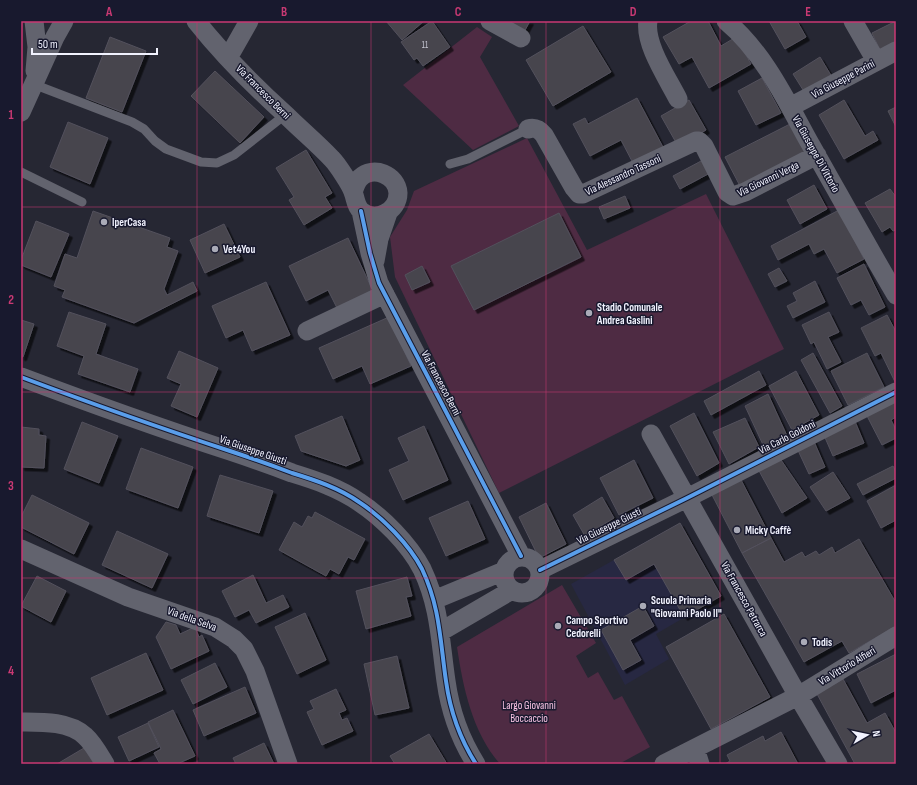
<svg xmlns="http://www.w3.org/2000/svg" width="917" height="785" viewBox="0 0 917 785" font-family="'Sofia Sans Condensed',sans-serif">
<defs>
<filter id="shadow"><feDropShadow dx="3.5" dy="3.5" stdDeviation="0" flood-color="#0009"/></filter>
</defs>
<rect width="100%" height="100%" fill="#262733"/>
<path fill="#272842" d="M680 523 721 596 656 634 669 659 625 685 571 584Z"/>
<path fill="#4e2b43" d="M477 27 492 37 480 57 519 126 473 150 403 85Z
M527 138 587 250 706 194 784 349 499 493 395 277 390 237 407 210 414 191Z
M562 585 596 643 576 656 588 678 598 672 614 700 622 696 650 747 619 764H500C472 732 463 687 457 647Z"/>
<path fill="#46444e" stroke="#53515c" filter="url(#shadow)" d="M386 21H424L402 40Z
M432 21 450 47 423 66 417 58 414 60 401 42Z
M505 21H530L524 32Z
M691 21H708L721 46 736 37 751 64 709 88 692 57 679 64 663 37Z
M769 21H797L806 37 785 49Z
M896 21V44L881 52 872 33Z
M583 26 611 72 553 106 526 60Z
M110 37 146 51 122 112 86 98Z
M820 57 832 77 805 93 793 74Z
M215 71 264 117 240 143 191 96Z
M762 78 781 113 756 125 738 91Z
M637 98 664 149 634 165 621 140 590 156 573 124 585 118 588 124Z
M689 100 706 130 678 146 661 116Z
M844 100 865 136 873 131 878 140 844 159 819 115Z
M896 107V127L888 111Z
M68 122 108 138 90 184 50 167Z
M792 123 808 154 741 188 725 157Z
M306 150 332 193 325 197 332 208 304 225 289 200 294 197 276 168Z
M703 160 710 173 680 189 673 176Z
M814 185 827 209 800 224 787 200Z
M890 189 896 197V230L893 231 890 227 882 232 865 203Z
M625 196 630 208 604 219 599 207Z
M839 210 864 259 837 273 824 249 814 254 809 244 778 260 771 246Z
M93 211 170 238 167 247 178 251 164 289 167 295 193 282 197 291 134 323 62 297 65 290 54 286 65 254 77 258Z
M559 213 581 257 474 310 451 266Z
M36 221 69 234 51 277 21 265V260Z
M224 224 240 257 205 273 190 240Z
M348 238 374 293 338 310 328 290 306 301 289 266Z
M864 264 885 307 869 315 861 300 851 305 837 278Z
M422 266 430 282 412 290 405 275Z
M779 268 787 281 775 287 768 274Z
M815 281 825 302 793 318 787 306 797 301 793 293Z
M266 282 290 335 252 351 243 330 226 338 212 306Z
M69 312 106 324 96 354 138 369 130 392 78 374 84 356 57 346Z
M829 312 839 332 828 337 841 362 827 369 814 342 811 344 802 325Z
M887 315 896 332V384L881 353 875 356 861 328Z
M389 317 411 366 370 384 362 366 333 379 319 348Z
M21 320 34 324 23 357H21Z
M179 351 218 368 197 417 171 406 181 384 167 378Z
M813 353 842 406 830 413 801 360Z
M867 353 884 387 848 405 831 371Z
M759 371 766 385 711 415 704 401Z
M796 371 819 415 792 430 769 386Z
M768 394 788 438 764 447 745 406Z
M896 398V417L891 420 896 430V438L882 445 866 414Z
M694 413 719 463 697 476 670 426Z
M342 416 360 460 346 466 301 451 295 436Z
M745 418 759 447 729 464 713 432Z
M854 419 864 443 833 456 823 433Z
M82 422 118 436 99 483 64 469Z
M424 426 448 480 403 500 389 470 409 461 398 438Z
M21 427 39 429V435L46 436 44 468 21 467Z
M812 437 825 467 809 474 795 444Z
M141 448 193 467 178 508 126 489Z
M779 457 807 498 782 513 758 469Z
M634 460 653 498 619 515 600 478Z
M893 466 896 472V478L863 495 857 484Z
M833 472 850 498 826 511 810 487Z
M220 475 273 491 259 533 207 516Z
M740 478 771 538 742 553 711 493Z
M896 485V520L881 528 867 501Z
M32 495 89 523 74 554 21 527V517Z
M602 497 614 518 585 536 573 515Z
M468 501 485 539 446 556 429 518Z
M546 503 566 544 539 558 519 517Z
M315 512 365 539 354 560 348 557 339 574 330 569 326 576 279 550 294 522 302 527 308 516 312 518Z
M680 523 721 596 684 617 654 564 626 580 614 560Z
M117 531 168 554 152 588 102 565Z
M771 538 784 562 802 552 805 557 816 551 819 555 832 547 835 553 859 539 896 603V626L849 653 842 641 804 662 742 553Z
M253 575 266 603 283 595 289 607 256 623 249 610 235 617 222 591Z
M37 576 66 591 51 622 21 606Z
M407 577 412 596 406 597 411 616 366 629 356 591Z
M643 606 654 626 630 640 641 660 623 670 601 630Z
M305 613 326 660 297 674 275 627Z
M724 614 770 697 711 729 666 647Z
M166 622 176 625 180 634 195 627 199 637 202 635 209 651 171 669 156 637Z
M146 653 163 690 107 715 91 678Z
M896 654V690L871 703 857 674Z
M397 656 409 708 375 715 364 664Z
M215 663 227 687 193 704 181 680Z
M843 679 867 723 885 713 896 733V764H855L817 694Z
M245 687 256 713 204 736 193 710Z
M336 689 346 710 339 713 342 720 347 718 353 731 322 745 307 712 314 709 310 701Z
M173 710 195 756 177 764H160L154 753 161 749 148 722Z
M148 723 159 747 129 761 118 737Z
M781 732 798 764H725L730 761 727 755 763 736 765 741Z
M429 734 447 764H395L390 756Z
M264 743 274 764H236L233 758Z
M84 748 94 764H57Z"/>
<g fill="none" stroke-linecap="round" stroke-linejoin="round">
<path stroke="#62636e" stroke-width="9" d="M33 84 132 122 144 129 155 141 166 149 201 162 217 163 234 155 285 115
M450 164 468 159 528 129
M21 172 82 202"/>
<path stroke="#62636e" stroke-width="19" d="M34 21 37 47 35 71
M196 21C223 55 254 86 286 115 301 130 317 143 332 159 337 164 351 185 353 192 356 199 355 205 361 211 375 223 398 212 398 193 397 175 373 165 360 178 356 182 355 187 353 192
M490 21 521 38
M648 21C644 44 668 79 678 99
M726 21C763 52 785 98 808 140 837 191 866 244 896 295
M853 21 876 61
M228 58 249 21
M790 107 896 51
M21 112 55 37 64 21
M528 129C535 127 539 129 544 135L574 188 579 194H583L696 141H699L704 146 727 192 733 196 745 192 817 155
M361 211 370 253 379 283 521 556
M375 261 379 239 388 213
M307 331 385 294
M21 377C90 403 160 428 230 451 251 458 271 465 292 473 315 480 339 488 359 502 382 517 409 544 422 569 440 607 440 640 446 681 450 710 460 739 476 764
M651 434 798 696 838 764
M21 549 128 597 215 627 234 639 244 649 255 671 288 764
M504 575a18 18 0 1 1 36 0a18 18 0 1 1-36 0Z
M540 570 687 498 896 392
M434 600 504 571
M440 632 512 590
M21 722C41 722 69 721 85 736 93 743 99 754 105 764
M695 748 700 764
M664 764 798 696 896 636"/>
<g stroke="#18192e" stroke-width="6">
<path id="cycleway" d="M361 211 370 253 379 283 521 556
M21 377C90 403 160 428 230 451 251 458 271 465 292 473 315 480 339 488 359 502 382 517 409 544 422 569 440 607 440 640 446 681 450 710 460 739 476 764
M540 570 687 498 896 392"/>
</g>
<use href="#cycleway" stroke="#5a9eea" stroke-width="4"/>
</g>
<path fill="none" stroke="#c93973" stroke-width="1" stroke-opacity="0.55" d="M197 21V764M371 21V764M546 21V764M720 21V764M21 207H896M21 392H896M21 578H896"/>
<g fill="#aaabb7" stroke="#18192e" stroke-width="1.5">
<circle cx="104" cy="222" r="4"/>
<circle cx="215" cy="249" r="4"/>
<circle cx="589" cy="313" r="4"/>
<circle cx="737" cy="530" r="4"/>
<circle cx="643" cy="606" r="4"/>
<circle cx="558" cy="626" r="4"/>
<circle cx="804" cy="642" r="4"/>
</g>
<g text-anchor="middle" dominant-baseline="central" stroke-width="3" stroke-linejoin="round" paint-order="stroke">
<g font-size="9" fill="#c6c6d2">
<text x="425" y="45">11</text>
</g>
<g font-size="11" fill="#f1f2fe" stroke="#18192e">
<text transform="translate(843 79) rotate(-28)">Via Giuseppe Parini</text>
<text transform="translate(263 92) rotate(45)">Via Francesco Berni</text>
<text transform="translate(816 154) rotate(61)">Via Giuseppe Di Vittorio</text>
<text transform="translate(623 175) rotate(-25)">Via Alessandro Tassoni</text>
<text transform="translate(768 179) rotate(-26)">Via Giovanni Verga</text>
<text transform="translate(441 383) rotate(62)">Via Francesco Berni</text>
<text transform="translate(787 437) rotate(-27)">Via Carlo Goldoni</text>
<text transform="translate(253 450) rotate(19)">Via Giuseppe Giusti</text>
<text transform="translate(609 526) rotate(-26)">Via Giuseppe Giusti</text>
<text transform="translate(744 599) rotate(61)">Via Francesco Petrarca</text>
<text transform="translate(192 619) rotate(20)">Via della Selva</text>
<text transform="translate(847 666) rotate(-31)">Via Vittorio Alfieri</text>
</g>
<g font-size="11" font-weight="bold" fill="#f1f2fe" stroke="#18192e" text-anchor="start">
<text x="112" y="222">IperCasa</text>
<text x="223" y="249">Vet4You</text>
<text x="597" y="307">Stadio Comunale<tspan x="597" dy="13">Andrea Gaslini</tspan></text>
<text x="745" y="530">Micky Caffè</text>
<text x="651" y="600">Scuola Primaria<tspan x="651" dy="13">"Giovanni Paolo II"</tspan></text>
<text x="566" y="620">Campo Sportivo<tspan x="566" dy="13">Cedorelli</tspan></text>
<text x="812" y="642">Todis</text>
</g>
<g font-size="11" fill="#f8c3e3" stroke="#18192e">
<text x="529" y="705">Largo Giovanni<tspan x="529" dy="13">Boccaccio</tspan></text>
</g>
</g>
<rect width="917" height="785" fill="none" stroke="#18192e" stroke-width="44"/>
<g transform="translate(867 735) rotate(81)" stroke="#18192e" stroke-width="3" paint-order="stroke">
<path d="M0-3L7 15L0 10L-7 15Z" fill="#f1f2fe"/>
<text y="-6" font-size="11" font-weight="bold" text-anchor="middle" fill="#f1f2fe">N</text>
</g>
<path d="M32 48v6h125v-6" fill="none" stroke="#f1f2fe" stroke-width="2"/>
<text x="38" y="48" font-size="12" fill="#f1f2fe" stroke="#18192e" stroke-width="3" paint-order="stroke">50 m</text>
<rect x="22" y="22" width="873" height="741" fill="none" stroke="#c93973" stroke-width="1.5"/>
<g font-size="13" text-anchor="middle" font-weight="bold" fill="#c93973">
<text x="109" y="16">A</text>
<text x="284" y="16">B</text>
<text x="458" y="16">C</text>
<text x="633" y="16">D</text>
<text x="808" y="16">E</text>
<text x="11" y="119">1</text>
<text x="11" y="304">2</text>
<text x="11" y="490">3</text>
<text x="11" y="675">4</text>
</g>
</svg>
